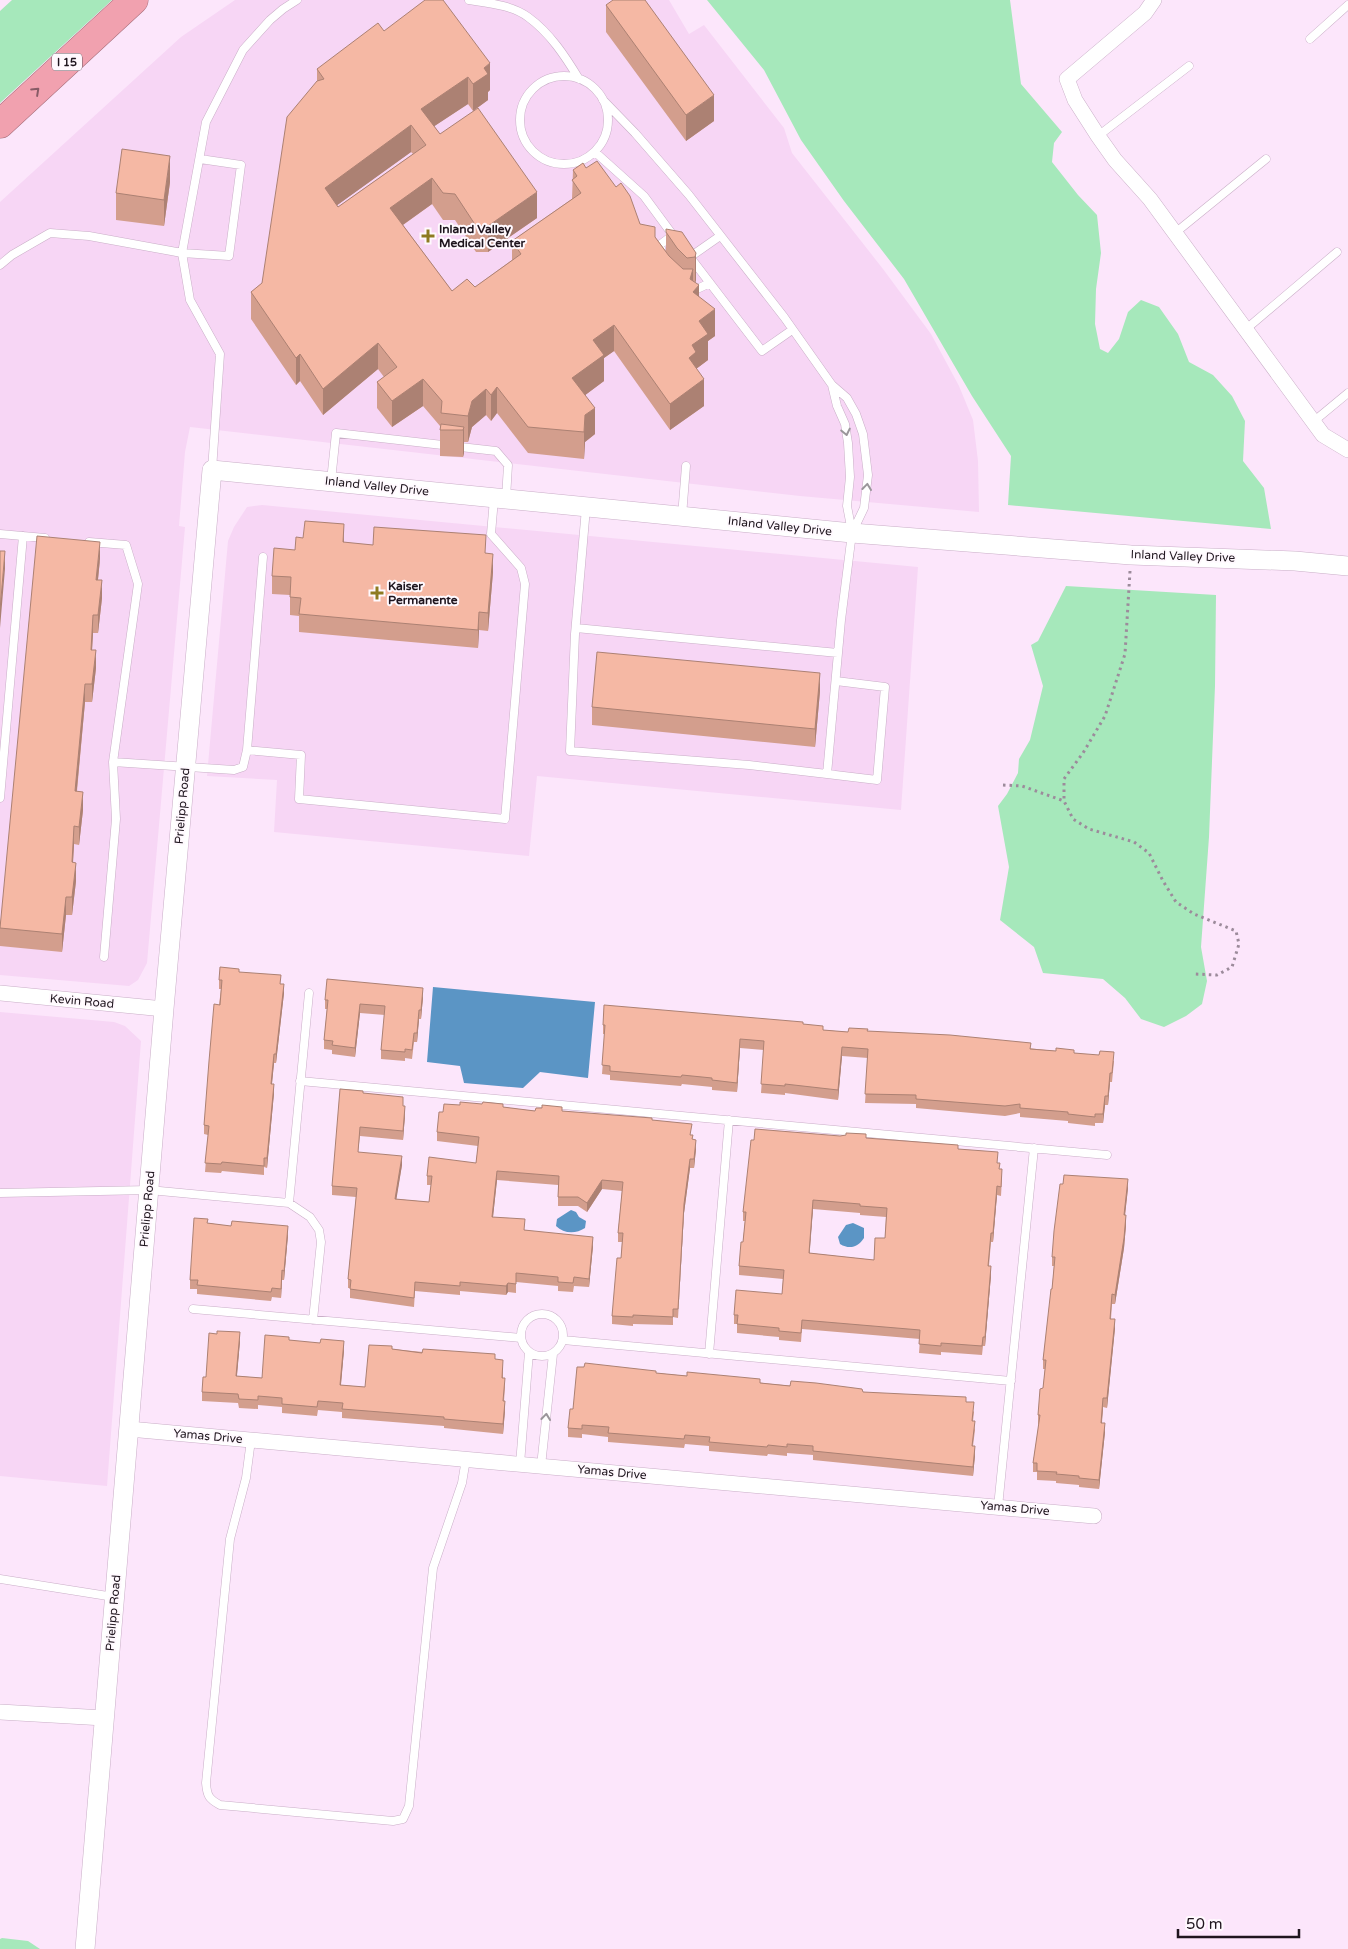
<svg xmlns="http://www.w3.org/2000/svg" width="1348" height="1949" viewBox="0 0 1348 1949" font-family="'Varela Round',sans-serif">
<rect width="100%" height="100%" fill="#fce6fb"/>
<path fill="#f7d6f5" d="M235 0H669L689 34 704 25 784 128 792 153 883 269 931 334 959 386 973 420 978 461 979 512 800 496 190 427 185 452 179 526 185 527 147 963 138 980 129 986 0 975V202L181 37Z
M262 505 918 567 901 810 537 776 529 856 274 832 277 780 207 776 228 541 234 527 247 507Z
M0 1012 114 1022 125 1026 141 1041 107 1486 0 1476Z"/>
<path fill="#a6e8bb" d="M12 0H112L0 103V11Z
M707 0H1010L1021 84 1062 132 1054 143 1052 162 1078 195 1097 215 1101 253 1096 289 1095 324 1100 349 1108 353 1119 339 1128 312 1141 300 1159 307 1178 334 1189 362 1213 375 1232 396 1245 421 1243 461 1264 488 1271 529 1008 505 1011 456 972 396 904 279 844 201 801 140 764 70Z
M1066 586 1216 595 1215 686 1209 837 1201 947 1207 981 1202 1004 1186 1016 1164 1027 1141 1019 1125 998 1103 979 1043 973 1034 947 1000 920 1009 867 998 806 1007 794 1018 773 1019 759 1030 740 1043 686 1031 645 1038 641Z
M2 1938 28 1941 40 1949H0V1939Z"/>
<path fill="#5b95c5" d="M433 987 595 1002 588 1078 540 1072 523 1088 464 1083 460 1066 427 1062Z
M571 1210 576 1212 579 1217 586 1221 585 1228C576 1234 564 1234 556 1226L557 1219Z
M853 1223 864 1228V1238C858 1247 850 1250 840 1244L838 1237 846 1225Z"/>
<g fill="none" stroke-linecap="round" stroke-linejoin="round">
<g stroke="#c9aec7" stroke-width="9">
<path id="service" d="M469 0C488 3 512 5 528 17 550 33 565 56 579 79
M1310 39 1348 5
M520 120a44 44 0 1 1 88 0a44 44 0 1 1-88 0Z
M1098 136 1189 66
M595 152 644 196 675 238
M1175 233 1266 159
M661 255V244L673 235
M690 257 762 351 792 330
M690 257 720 236
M0 265 12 255 50 233 89 236 182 253 229 256 241 165 200 159
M690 289H697L710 283
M1245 330 1337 252
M832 385 837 406 845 424 848 443 850 477 847 506 852 532
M1313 422 1348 393
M212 470 220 354 190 300 182 253 206 122 243 50 270 20 283 9 297 0
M331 481 336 433 496 451 508 465 506 498
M586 508 575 634 570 751 749 765 827 774 841 620 852 533 864 508 868 475 863 434 856 414 847 398 832 385 784 317 689 195 635 133 603 100
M682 516 686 466
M0 534 45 538
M89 542 126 545 138 584 113 762 116 819 104 957
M576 628 838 653
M247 750 263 557
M113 762 234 770 243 767 247 750 301 755 299 799 505 819 525 584 521 568 491 534 494 499
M827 774 877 780 885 687 836 681
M0 798 23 536
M300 1081 1107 1155
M0 1193 149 1190 289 1203 310 1217 319 1230 321 1242 313 1320
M289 1203 309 993
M193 1309 521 1338
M521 1335a21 21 0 1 1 42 0a21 21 0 1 1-42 0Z
M563 1340 1011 1381
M709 1354 729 1120
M251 1440 246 1478 230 1539 206 1783C207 1796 209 1799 220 1805L393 1821 403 1819 409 1806 433 1568 462 1483 466 1459
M520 1464 529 1352
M541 1466 553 1354
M998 1507 1034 1148
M0 1579 114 1597"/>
</g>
<g stroke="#c9aec7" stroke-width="16">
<path id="minor" d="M1154 0 1145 13 1067 79 1075 100 1098 136 1115 160 1150 199 1323 435 1348 450
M0 993 164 1009
M129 1429 1094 1516
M0 1712 104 1718"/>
</g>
<g stroke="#c9aec7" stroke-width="20">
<path id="tertiary" d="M85 1949 164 1009 212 470 852 533 1131 555 1295 561 1348 566"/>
</g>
<g stroke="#a8707c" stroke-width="29">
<path id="motorway" d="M0 124 134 0"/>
</g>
<path stroke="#9c8b9b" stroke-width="3" stroke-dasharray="2.5 4" stroke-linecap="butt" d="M1130 571 1125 654 1105 716 1083 753 1064 779V801L1073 819 1089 829 1134 842 1149 853 1163 881 1176 902 1194 914 1236 931 1239 944 1232 967 1217 975 1195 974
M1003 785 1022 786 1064 801"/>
<use href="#service" stroke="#fff" stroke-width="8"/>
<use href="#minor" stroke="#fff" stroke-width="15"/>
<use href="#tertiary" stroke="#fff" stroke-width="19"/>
<use href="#motorway" stroke="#f1a1af" stroke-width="28"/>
</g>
<path fill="#d39e8d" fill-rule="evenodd" d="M606 5 714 121 686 141 606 32Z
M384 31 490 90 488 92V100L473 111 468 104 434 126 440 134 537 218 488 252H476L455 220H443L432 204 403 225 452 291 475 287 512 260V241L572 199 573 170 586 168 640 224 655 237 666 251V229L696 253V280L695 283 699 296 715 336 708 341V360L696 369 704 406 670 430 614 351 604 358V381L585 395 595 434 585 442 584 459 528 453 497 413 491 421 486 415 472 427 468 442H464V453L463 457 440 456V426L423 406 392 427 377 408V382L384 377 378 369 323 415 300 381 296 385 251 319V292L262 283 317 81V69ZM411 152 413 154 338 207 337 205Z
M170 182 164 226 116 220V193Z
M344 543 486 553 493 572 488 631 479 630 478 648 299 632V616L290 615V595L272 594V576L295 550Z
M100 559 98 580 102 598 98 633H93L92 650 96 668 92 702H85L77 791 83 810 79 845 74 844 73 862 76 881 72 915H66L62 952 0 946V923Z
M820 691 815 747 592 725V707Z
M239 972 281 984 284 993 276 1063H274L272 1084 274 1093 267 1168 264 1167V1175L222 1171 221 1173 205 1172 208 1135 204 1134V1125L221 989H219V980Z
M423 997 421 1019H419L417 1042H414L412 1059 405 1058V1061L381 1059V1050L385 1015 360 1013 355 1057 332 1054V1050L324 1049V1040L327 1009H325V1000Z
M803 1024 823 1030 848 1032 868 1031 1074 1053 1114 1061 1112 1082H1110L1108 1105H1105L1103 1123H1095V1126L1068 1123V1121L1020 1117V1113L1005 1116 916 1108V1104L865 1103 868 1058 842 1056 838 1100 785 1093V1095L761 1093 764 1050 740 1048 737 1092 712 1090V1087L682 1084 681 1086 610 1080V1075L602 1074 605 1034H603V1025Z
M363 1093 403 1106 405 1115 403 1140 360 1136 358 1152 402 1165 396 1199 429 1202 431 1185H427V1176L476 1163 478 1146 437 1141V1132L443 1112 460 1105 503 1107 535 1111H562L652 1120 691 1135 696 1149 694 1168H690L684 1213 678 1318 673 1317V1325L633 1324V1326L612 1324V1316L621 1258 622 1242H618V1233L622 1191 602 1189 587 1212 578 1206H558V1185L497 1180 493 1217 525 1230 593 1246 589 1287 574 1286 573 1292 558 1291V1286L516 1282V1293L508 1292 506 1295 460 1291V1295L415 1291 414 1307 350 1298V1288H348V1279L356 1197 332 1195V1186Z
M866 1138 958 1149 997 1163 1002 1178 1001 1196 997 1195 993 1242H991L989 1266 991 1275 985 1346H983L982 1355 941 1352V1355L919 1353 920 1339 802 1329 801 1342 779 1340V1337L737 1333V1324H734V1315L782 1294 783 1279 739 1275V1266L743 1242 745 1221H743V1212L754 1140ZM813 1209 860 1213V1215L886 1217 885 1238 874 1260 809 1253Z
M1128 1188 1125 1215 1126 1225 1124 1248 1115 1304H1112L1111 1319 1115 1328 1107 1408 1103 1407 1102 1423 1105 1432 1099 1489 1079 1487V1485L1056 1483V1481L1037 1480V1472H1033V1463L1039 1424H1038V1415L1043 1388 1045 1369H1043V1360L1052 1289 1054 1266H1052V1257Z
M208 1223 288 1235 284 1280H282L281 1298 272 1297 271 1301 197 1294V1289H190V1280Z
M217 1334 240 1341 237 1376 262 1378 289 1340 344 1350 341 1385 365 1387 392 1349 495 1359 503 1369V1378L505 1387 504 1401 505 1410 503 1434 444 1428V1426L342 1418V1412L318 1410 317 1416 282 1413V1407L258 1405V1409L239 1408 238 1403 202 1401V1392Z
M584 1367 656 1373 966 1402 974 1412 973 1421 975 1430 973 1446 975 1455 973 1476 813 1460V1455L787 1453V1456L768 1454 767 1456 709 1451V1446L685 1444 684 1448 608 1442V1437L582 1434V1438L568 1437V1428L573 1409Z"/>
<path fill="#ac8173" d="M490 63V90L488 92V100L473 111V84L484 68Z
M468 77V104L421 135V109Z
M714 95V121L686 141V115Z
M411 125V152L325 214V188Z
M170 156V182L164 226V200Z
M432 178V204L390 234V208Z
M537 192V218L488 252V226Z
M696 253V280L695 284V257Z
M693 269V295L690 279Z
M699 285V311L693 292Z
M715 309V336L708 341V360L696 369 689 358 699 321Z
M614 325V351L604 358V381L572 405V378L593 340Z
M378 343V369L323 415V389Z
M300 354V381L296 385V358Z
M423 379V406L392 427V401Z
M704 379V406L670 430V404Z
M497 387V413L491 421V395Z
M486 389V415L472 427 468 442V416L472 401Z
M595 408V434L585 442 584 459V432L585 415Z
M464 427V453L463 457V430Z
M344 524V541L343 560V542Z
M100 542V559L96 598V580Z
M5 551V569L0 628V610Z
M493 554V572L488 631V613Z
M102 580V598L98 633V615Z
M479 612V630L478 648V630Z
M93 615V633L91 668V650Z
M96 650V668L92 702V684Z
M820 673V691L815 747V729Z
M85 684V702L75 809V791Z
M83 792V810L79 845V827Z
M74 826V844L72 880V862Z
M76 863V881L72 915V897Z
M66 897V915L62 952V934Z
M284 984V993L276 1063V1054Z
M423 988V997L421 1019V1010Z
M360 1004V1013L355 1057V1048Z
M419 1010V1019L417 1042V1033Z
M740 1039V1048L737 1092V1083Z
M842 1047V1056L838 1100V1090Z
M274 1054V1063L271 1093V1084Z
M1110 1073V1082L1108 1105V1096Z
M274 1084V1093L267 1168V1158Z
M1105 1096V1105L1103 1123V1114Z
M405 1106V1115L403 1140V1131Z
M696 1140V1149L694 1168V1159Z
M402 1156V1165L395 1208V1199Z
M690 1159V1168L684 1213 678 1318 684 1204Z
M497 1171V1180L492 1226V1217Z
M1128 1179V1188L1124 1224V1215Z
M602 1180V1189L587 1212V1203Z
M997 1186V1195L993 1242V1233Z
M813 1200V1209L809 1262V1253Z
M1126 1215V1225L1124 1248 1115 1304V1295Z
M288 1226V1235L284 1280V1271Z
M593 1237V1246L589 1287V1279Z
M991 1266V1275L985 1346V1337Z
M282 1270V1280L281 1298V1289Z
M508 1283V1292L506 1295V1286Z
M1115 1319V1328L1107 1408V1398Z
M240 1332V1341L236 1385V1376Z
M344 1341V1350L340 1394V1385Z
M1103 1398V1407L1101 1432V1423Z
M505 1401V1410L503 1434V1424Z
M1105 1423V1432L1099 1489V1480Z
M975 1446V1455L973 1476V1467Z"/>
<path fill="#f5b8a4" stroke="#ac8173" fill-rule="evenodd" d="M425 0H443L490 63 484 68 488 74 473 84 468 77 421 109 440 134 478 108 537 192 488 226H476L455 194 443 193 432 178 390 208 452 291 467 279 475 287 521 254 512 241 581 193 572 180 577 176 573 170 583 163 586 168 597 161 616 187 621 183 630 196 640 224 655 227V237L669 256 683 269H693L690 279 699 285 693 292 715 309 699 321 708 334 692 345 696 352 689 358 704 379 670 404 614 325 593 340 604 355 572 378 595 408 585 415 584 432 528 427 497 387 491 395 486 389 472 401 468 416 441 413 442 401 423 379 392 401 377 382 397 367 378 343 323 389 300 354 296 358 251 292 262 283 287 117 317 81 324 79 317 69 378 23 384 31ZM411 125 426 145 338 207 325 188Z
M613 0H645L714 95 686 115 606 5Z
M122 149 170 156 164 200 116 193Z
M666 229 682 232 696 253 695 257 687 258 677 248 666 232Z
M441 424 464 427 463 430H440Z
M305 521 344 524 343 542 373 545 374 527 486 535 485 553 493 554 488 613 479 612 478 630 299 614 301 598 290 597 291 577 272 576 274 548 295 550 296 537 303 538Z
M37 536 100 542 96 580H102L98 615H93L91 650H96L92 684H85L75 791 83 792 79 827 74 826 72 862 76 863 72 897H66L62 934 0 928Z
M0 551H5L0 610Z
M597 652 820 673 815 729 592 707Z
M220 967 239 969V972L281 975 280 984H284L276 1054H274L271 1084H274L267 1158H264V1166L222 1162 221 1164 205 1163 209 1126 204 1125 209 1061 214 1004 220 1005 222 980H219Z
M327 979 423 988 421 1010H419L417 1033H414L412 1050 405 1049V1052L381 1050 385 1006 360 1004 355 1048 332 1045 333 1041 324 1040 328 1000H325Z
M604 1005 803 1022V1024L823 1026V1030L848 1032 849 1028 868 1029 867 1031 950 1035 1031 1043 1030 1049 1056 1051V1048L1074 1050V1053L1099 1055 1100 1051 1114 1052 1112 1073H1110L1108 1096H1105L1103 1114H1095V1117L1068 1114V1112L1020 1108V1104L1005 1106 916 1099V1095L865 1094 868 1049 842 1047 838 1090 785 1084V1086L761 1084 764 1041 740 1039 737 1083 712 1080V1078L682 1075 681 1077 610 1071V1066L602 1065 605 1025H603Z
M340 1089 363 1091V1093L403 1097V1106H405L403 1131 360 1127 358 1152 402 1156 395 1199 429 1202 432 1176H427L429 1157 476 1163 479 1137 437 1132 439 1112H443L444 1104 460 1105V1102L482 1104 483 1102 503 1104V1107L535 1111 536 1108H542V1105L562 1107V1111L652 1118V1120L692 1124 690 1135H693L692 1139 696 1140 694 1159H690L684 1204 678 1309H673V1317L633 1315V1317L612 1316 617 1258H621L623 1233H618L623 1182 602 1180 587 1203 578 1197H558L559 1176 497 1171 492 1217 525 1219 524 1230 593 1237 589 1279 574 1277 573 1283 558 1282V1277L516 1273V1284L508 1283 506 1286 460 1282V1286L415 1282 414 1298 350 1289 351 1280 348 1279 357 1188 332 1186Z
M755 1129 840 1136 846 1135V1133L866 1134V1138L958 1145V1149L998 1152 997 1163H1000L999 1169H1002L1001 1187 997 1186 993 1233H991L988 1266H991L985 1337H983L982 1346 941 1343V1346L919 1344 920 1330 802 1320 801 1333 779 1331V1328L737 1324 738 1315H734L736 1290 782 1294 784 1270 739 1266 741 1242H743L746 1212H743L751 1140H754ZM813 1200 860 1204V1206L887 1208 885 1238H875L874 1260 809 1253Z
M1064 1175 1128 1179 1124 1215H1126L1124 1238 1115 1295 1112 1294 1110 1319H1115L1107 1398H1103L1101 1423H1105L1099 1480 1079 1478V1476L1056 1474 1057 1472 1037 1471V1463H1033L1040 1415H1038L1040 1389 1043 1388 1046 1360H1043L1051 1289H1052L1055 1257H1052L1054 1231 1060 1184H1063Z
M194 1218 208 1219 207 1223 231 1226 232 1221 288 1226 284 1271 282 1270 281 1289 272 1288 271 1292 197 1285 198 1280H190Z
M217 1331 240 1332 236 1376 262 1378 265 1335 289 1337V1340L320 1343 321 1339 344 1341 340 1385 365 1387 369 1345 392 1346V1349L422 1353 423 1349 495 1354V1359L503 1360 502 1378H505L503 1401H505L503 1424 444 1419V1417L342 1409 343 1403 318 1401 317 1407 282 1404V1398L258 1396V1400L239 1399 238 1394 202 1392 203 1377H206L209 1333 217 1334Z
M585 1363 656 1371V1373L687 1376V1372L760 1379V1383L790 1386 791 1381 816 1383 862 1389 863 1392 966 1397V1402H974L972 1421H975L972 1446H975L973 1467 813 1451V1446L787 1444V1447L768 1445 767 1447 709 1442 710 1437 685 1435 684 1439 608 1433 609 1427 582 1425V1429L568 1428 570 1409H573L577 1367H584Z"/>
<defs><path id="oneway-chevron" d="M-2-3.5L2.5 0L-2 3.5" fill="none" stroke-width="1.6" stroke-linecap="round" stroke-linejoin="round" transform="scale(1.25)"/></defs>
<use stroke="#885b66" href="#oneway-chevron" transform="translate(36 91) rotate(-43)"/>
<g stroke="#9a969a">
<use href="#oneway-chevron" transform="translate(846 432) rotate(78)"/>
<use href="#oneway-chevron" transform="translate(867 487) rotate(-83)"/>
<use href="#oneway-chevron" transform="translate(546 1417) rotate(-84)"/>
</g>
<g fill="#8e7b21" stroke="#fff9fe" stroke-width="2">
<path d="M425.5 228.5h5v5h5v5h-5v5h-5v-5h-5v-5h5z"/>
<path d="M374.5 585.5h5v5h5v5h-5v5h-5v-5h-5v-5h5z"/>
</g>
<g text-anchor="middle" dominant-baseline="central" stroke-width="4" stroke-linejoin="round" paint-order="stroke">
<rect fill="#fff9fe" stroke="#625961" stroke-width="1" x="52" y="53.5" width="30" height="17" rx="4"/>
<g font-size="11" font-weight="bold" fill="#1f151e">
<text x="67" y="62">I 15</text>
</g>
<g font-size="12" font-weight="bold" fill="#1f151e" stroke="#fff9fe" text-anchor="start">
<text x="439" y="229">Inland Valley<tspan x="439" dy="14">Medical Center</tspan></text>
<text x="388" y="586">Kaiser<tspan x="388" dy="14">Permanente</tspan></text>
</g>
<g font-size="12" fill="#1f151e" stroke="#fff9fe">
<text transform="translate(377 486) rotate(6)">Inland Valley Drive</text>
<text transform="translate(780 526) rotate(6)">Inland Valley Drive</text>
<text transform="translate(1183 556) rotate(2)">Inland Valley Drive</text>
<text transform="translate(182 806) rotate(-85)">Prielipp Road</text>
<text transform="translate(82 1001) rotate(5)">Kevin Road</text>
<text transform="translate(147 1209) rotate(-85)">Prielipp Road</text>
<text transform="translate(208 1436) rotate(5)">Yamas Drive</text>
<text transform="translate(612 1472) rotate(5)">Yamas Drive</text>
<text transform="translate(1015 1508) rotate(5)">Yamas Drive</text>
<text transform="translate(113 1613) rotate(-85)">Prielipp Road</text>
</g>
</g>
<path d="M1178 1929v8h121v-8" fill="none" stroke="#1f151e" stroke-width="2.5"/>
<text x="1186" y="1929" font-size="15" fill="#1f151e" stroke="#fff9fe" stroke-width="4" paint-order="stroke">50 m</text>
</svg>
